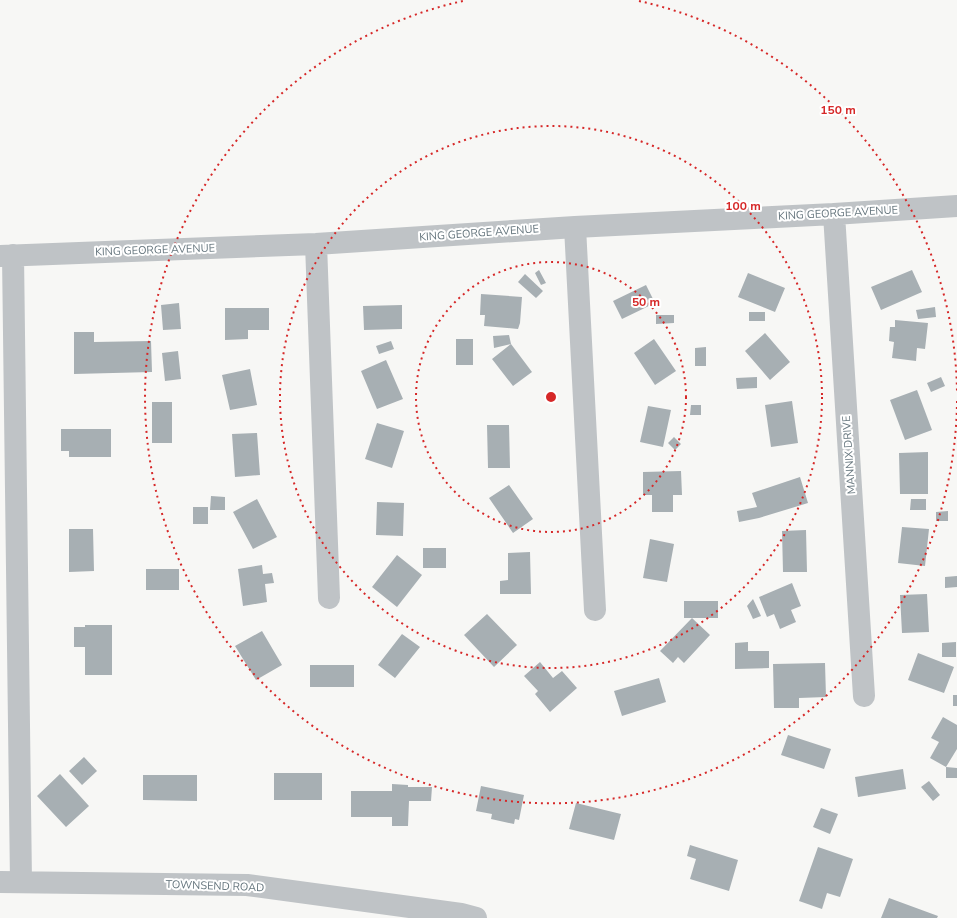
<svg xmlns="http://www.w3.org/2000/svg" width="957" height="918" viewBox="0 0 957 918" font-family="'Nunito Sans',sans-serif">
<rect width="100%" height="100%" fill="#f7f7f5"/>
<path fill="#a7afb3" d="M539 270 546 283 541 285 535 273Z
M912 270 922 292 881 310 871 287Z
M748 273 785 288 775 312 738 297Z
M525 274 543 291 536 298 518 282Z
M646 285 655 303 622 319 613 301Z
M481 294 522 297 520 323 518 329 484 326 485 315H480Z
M179 303 181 329 163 330 161 305Z
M402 305V329L364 330 363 306Z
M935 307 936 317 918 319 916 310Z
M225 308H269V330H248V339L225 340Z
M749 312H765V321H749Z
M656 315H674V323L656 324Z
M895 320 928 323 925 349 917 348 916 361 892 358 894 342 889 341 890 327H895Z
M74 332H94V342L151 341 152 372 74 374Z
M765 333 790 362 770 380 745 351Z
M509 335 511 344 494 348 493 336Z
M456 339H473V365H456Z
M654 339 676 371 655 385 634 353Z
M391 341 394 349 379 354 376 346Z
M511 344 532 372 513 386 492 359Z
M706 347V366H695V348Z
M178 351 181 379 165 381 162 353Z
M386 360 403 399 377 409 361 371Z
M250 369 257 405 230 410 222 375Z
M757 377V388L737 389 736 378Z
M941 377 945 386 931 392 927 383Z
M917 390 932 430 905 440 890 400Z
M792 401 798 443 771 447 765 405Z
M152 402H172V443H152Z
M691 405H701V415H690Z
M648 406 671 410 663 447 640 442Z
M377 423 404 431 392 468 365 459Z
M487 425H509L510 468H488Z
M61 429H111V457H69V451H61Z
M257 433 260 475 235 477 232 434Z
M674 437 681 444 675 450 668 443Z
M928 452V494H900L899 453Z
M681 471 682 495H673V512H652V495H643V472Z
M800 477 808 503 759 518 739 522 737 511 757 507 752 493Z
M509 485 533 519 513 533 489 498Z
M211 496 225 497V510H210Z
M257 499 277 537 253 549 233 512Z
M911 499H926V510H910Z
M377 502 404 503 403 536 376 535Z
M193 507H208V524H193Z
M948 511V521H936V512Z
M902 527 929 529 925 566 898 563Z
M69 529H93L94 571 69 572Z
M806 530 807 572H783L782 531Z
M650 539 674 544 667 582 643 578Z
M423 548H446V568H423Z
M530 552 531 594H500V581L508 580V553Z
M397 555 422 575 397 607 372 587Z
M262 565 263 574 272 573 274 583 265 584 267 602 243 606 238 569Z
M146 569H179V590H146Z
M957 576V587L945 588V577Z
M792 583 801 606 791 610 796 622 780 629 774 614 767 617 759 597Z
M927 594 929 632 902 633 900 595Z
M753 599 761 616 753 619 747 606Z
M684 601H718V618H684Z
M487 614 517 645 494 667 464 635Z
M692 618 710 635 684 663 678 657 673 663 660 651Z
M85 625H112V675H85V647H74V627H85Z
M262 631 282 665 256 680 235 646Z
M402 634 420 647 395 678 378 665Z
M748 642V651H769V668L735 669V643Z
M956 642V657H942V643Z
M918 653 954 667 944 693 908 680Z
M540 662 553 678 562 671 577 688 550 712 535 694 538 691 524 676Z
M825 663 826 697 799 698V708H774L773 664Z
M310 665H354V687H310Z
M659 678 666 702 622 716 614 691Z
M953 695H957V706H953Z
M943 717 957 725V749L946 767 930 758 939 742 931 738Z
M788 735 831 749 824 769 781 755Z
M84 757 97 771 82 785 69 771Z
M946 767 957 768V778H946Z
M903 769 906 789 858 797 855 777Z
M274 773H322V800H274Z
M60 774 89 806 66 827 37 796Z
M143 775H197V801L143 800Z
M929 781 940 795 933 801 921 787Z
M392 784 408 785V787H432L431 801H409L408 826H392V817H351V791H392Z
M481 786 524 795 519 820 515 819 514 824 491 819 492 814 476 811Z
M576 803 621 814 614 840 569 829Z
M821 808 838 814 830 834 813 827Z
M690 845 738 860 729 891 690 879 696 859 687 856Z
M818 847 853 859 840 897 827 893 822 909 799 901Z
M889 898 938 916 937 918H881Z"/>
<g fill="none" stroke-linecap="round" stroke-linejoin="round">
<path stroke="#bfc3c6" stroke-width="22" d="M834 214 864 696
M575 227 595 610
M316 244 329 598
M13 255 21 882
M0 256 316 244 575 227 834 214 957 206
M0 882 247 885 461 914 476 918"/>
</g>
<g fill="none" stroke="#d62828" stroke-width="2" stroke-dasharray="2 4">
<circle cx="551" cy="397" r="135"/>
<circle cx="551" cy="397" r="271"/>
<path d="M957 401A406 406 0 1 1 463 1M639 1A406 406 0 0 1 957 393"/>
</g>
<g text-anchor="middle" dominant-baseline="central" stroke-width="4" stroke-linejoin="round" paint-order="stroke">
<g font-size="11" fill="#65757d" stroke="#fff">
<text transform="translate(838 213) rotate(-3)">KING GEORGE AVENUE</text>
<text transform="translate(479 233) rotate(-4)">KING GEORGE AVENUE</text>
<text transform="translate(155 250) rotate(-2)">KING GEORGE AVENUE</text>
<text transform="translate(849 455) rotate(-94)">MANNIX DRIVE</text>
<text transform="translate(215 886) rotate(2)">TOWNSEND ROAD</text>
</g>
</g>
<circle cx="551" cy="397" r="6" fill="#d62828" stroke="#fff" stroke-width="2"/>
<g font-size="12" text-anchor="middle" font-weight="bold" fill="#d62828" stroke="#fff" stroke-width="4" stroke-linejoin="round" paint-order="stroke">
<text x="838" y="114">150 m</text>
<text x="743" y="210">100 m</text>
<text x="646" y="306">50 m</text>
</g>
</svg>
